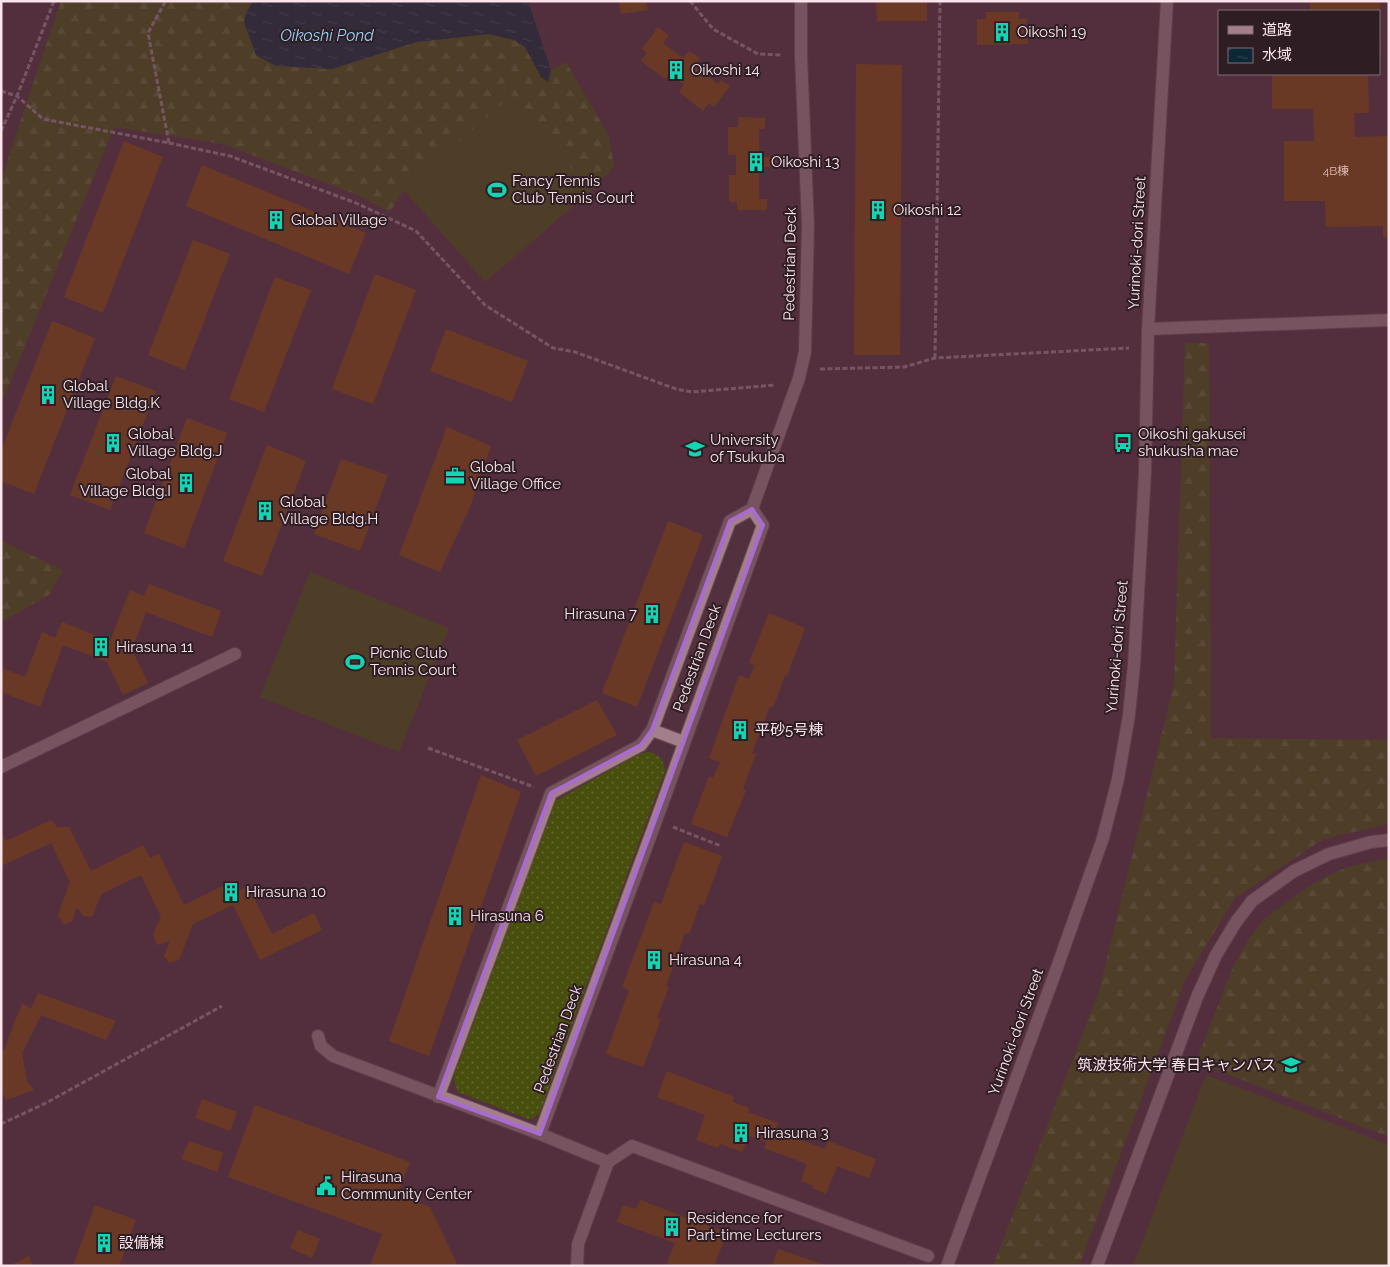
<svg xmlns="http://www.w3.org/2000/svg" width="1390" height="1267" viewBox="0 0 1390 1267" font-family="Raleway,'Noto Sans JP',sans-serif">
<defs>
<pattern id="grass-dots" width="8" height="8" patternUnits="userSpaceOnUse" patternTransform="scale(1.25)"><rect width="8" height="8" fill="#484f0c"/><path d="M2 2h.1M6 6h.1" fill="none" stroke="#636830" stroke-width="1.8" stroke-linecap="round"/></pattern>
<pattern id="forest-firs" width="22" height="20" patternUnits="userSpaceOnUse" patternTransform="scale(1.25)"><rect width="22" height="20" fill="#484f0c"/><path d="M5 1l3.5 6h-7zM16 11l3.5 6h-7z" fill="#636830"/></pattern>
<pattern id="water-ripples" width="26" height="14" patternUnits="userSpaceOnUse" patternTransform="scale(1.25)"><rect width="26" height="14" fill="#0c2736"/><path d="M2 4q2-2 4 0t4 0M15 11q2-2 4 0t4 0" fill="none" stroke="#304653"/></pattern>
</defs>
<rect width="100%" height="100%" fill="#53303e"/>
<path fill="url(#grass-dots)" d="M649 752C661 755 663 760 665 771L540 1112 534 1118 528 1119 458 1092 453 1078 555 801 639 754Z"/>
<path fill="url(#forest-firs)" d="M61 1H253L246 13 276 66 332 69 416 42 489 34 514 40 525 47 541 77 548 81 551 70 566 62 609 136 614 167 591 191 509 98 404 190 390 212 360 196 223 144 114 127 1 405V181L24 110Z
M1185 343H1209L1211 738 1389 740V824L1323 839 1235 898 1186 978 1079 1266H993L1099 991 1174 684Z
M1 541 63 570 49 595 1 622Z
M1389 858V1137L1196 1062 1233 967 1250 937 1264 919 1312 884 1347 867Z"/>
<path fill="#484f0c" d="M509 98 591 191 485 282 404 190Z
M310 572 449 628 399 752 260 697Z
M1206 1075 1389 1145V1266H1133Z"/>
<path fill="url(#water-ripples)" d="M253 1H528L551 70 548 82 541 77 525 47 514 40 489 34 416 42 332 69 276 66 256 55 244 23 246 13Z"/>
<path fill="#84450a" d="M619 1H646L648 10 621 14Z
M876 1H927V21H877Z
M1310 1H1380V11H1310Z
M986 12H1019V19H1027L1028 44 977 45V19H986Z
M1379 17H1380L1381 56H1379Z
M658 27 669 35 663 43 683 58 689 51 700 58 694 66 718 84 721 80 730 86 714 107 709 103 703 111 679 92 684 85 669 74 665 79 641 61 647 53 642 49Z
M856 64 902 65 900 355H854Z
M1272 74H1368L1369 113H1354L1355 137 1389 136V237H1383V226L1326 227 1325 201H1284V141H1314L1313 109H1272Z
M738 117 765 118V129H759V157H776V167H759V199H767V210H737V202H729V175H736V155L728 154V127H738Z
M124 141 163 157 103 313 64 297Z
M202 165 366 233 349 274 186 206Z
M193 240 230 254 185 370 148 355Z
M375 274 416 290 373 404 332 389Z
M275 277 311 290 264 412 229 399Z
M52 321 95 338 34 494 1 481V451Z
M446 329 528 361 512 402 430 371Z
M116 376 156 391 110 510 70 495Z
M187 418 227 433 184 548 144 533Z
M447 427 491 446 470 507 440 572 399 555Z
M267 445 306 461 262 576 223 561Z
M341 459 388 475 360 551 314 534Z
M668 521 703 535 637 707 602 693Z
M149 584 221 611 212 637 146 612 132 650 148 683 123 695 107 662 63 645 40 707 1 692V668L25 677 42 632 55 638 62 622 110 641 130 590 144 596Z
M769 613 805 628 787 676 785 675 773 707 770 706 752 753 756 754 743 789 746 790 727 837 691 824 709 776 713 778 720 762 709 758 739 675 749 679 755 665 749 663Z
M597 700 617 735 536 776 517 740Z
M481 775 521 792 429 1056 389 1041Z
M51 820 57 827H69L91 871 143 845 150 858 159 854 184 905 235 880 240 890 248 886 272 934 314 913 322 930 260 960 233 905 193 924 179 960 169 963 164 956 170 941 157 945 153 934 161 917 141 875 101 894 92 917 83 916 77 907 72 921 64 925 58 915 70 882 51 843 1 866V832L6 841Z
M684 842 722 856 704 905 700 904 689 934 685 933 666 986 669 987 657 1018 661 1019 643 1067 606 1054 629 990 622 987 654 902 661 904Z
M38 993 116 1021 106 1040 41 1015 22 1053 27 1081 34 1090 6 1100 1 1090V1050H4L22 1003 31 1009Z
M667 1071 734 1097 733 1102 749 1108 748 1112 778 1123 775 1130 825 1149 828 1141 876 1159 869 1178 837 1166 826 1194 813 1188 814 1186 801 1181 807 1164 764 1148 766 1142 749 1136 742 1152 720 1144 718 1148 696 1140 705 1115 657 1097Z
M202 1099 237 1112 230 1131 195 1118Z
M255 1105 410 1162 397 1195 430 1207 458 1266H370L382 1234 228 1177Z
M189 1141 223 1153 217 1172 181 1159Z
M640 1200 727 1233 714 1266H666L675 1243 617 1222 623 1205 636 1209Z
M95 1205 136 1220 119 1266H73Z
M298 1230 320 1239 312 1258 290 1248Z
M778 1249 825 1265 824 1266H772Z
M29 1256 33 1266H9Z"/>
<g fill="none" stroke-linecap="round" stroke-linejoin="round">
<g stroke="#6e4d5a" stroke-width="14">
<path id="minor" d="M1148 329 1389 320
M652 730 684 742
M1 767 235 654
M318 1036 321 1046 333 1056 540 1134
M438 1097 551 793 641 745 652 730 730 521 752 509
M608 1162 632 1146 928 1256
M577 1266 578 1244 608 1162 540 1134 656 821 763 525 752 509 799 378 805 352 808 225 801 56V1
M947 1266 1054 976 1103 838 1118 779 1129 715 1134 665 1145 473 1148 329 1167 1
M1097 1266 1197 997 1216 955 1236 922 1252 901 1294 871 1329 854 1371 842 1389 840"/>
</g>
<path stroke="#a0838e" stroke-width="3" stroke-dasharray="5 2.5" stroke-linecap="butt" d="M690 1 713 29 758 54 782 55
M1 91 17 96 43 119 169 143 148 33 165 2 167 1
M1 131 17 96 54 1
M169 143 230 156 356 203 416 231 485 305 553 348 575 352 676 389 692 392 775 385
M935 358 940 1
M820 369 904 367 935 358 1129 348
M428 748 534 787
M673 827 721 846
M1 1124 46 1103 222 1006"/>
<use href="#minor" stroke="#a37e8b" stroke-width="12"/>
</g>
<path d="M0 0H1390V1267H0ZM752 509 763 525 540 1134 438 1097 551 793 641 745 652 730 730 521Z" fill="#53303e" fill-opacity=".55" fill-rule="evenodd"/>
<path fill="none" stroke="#a86ccf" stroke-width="4" stroke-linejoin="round" d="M752 509 763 525 540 1134 438 1097 551 793 641 745 652 730 730 521Z"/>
<defs>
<g id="building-bare" transform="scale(1.5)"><path d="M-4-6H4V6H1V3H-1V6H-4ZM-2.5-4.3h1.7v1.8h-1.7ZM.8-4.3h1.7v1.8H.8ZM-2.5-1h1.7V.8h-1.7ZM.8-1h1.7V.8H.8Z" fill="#14d5b3" stroke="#2e1e24" stroke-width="2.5" paint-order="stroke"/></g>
<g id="stadium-bare" transform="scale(1.5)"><path d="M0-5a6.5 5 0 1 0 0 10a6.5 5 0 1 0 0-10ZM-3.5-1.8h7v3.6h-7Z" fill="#14d5b3" stroke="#2e1e24" stroke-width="2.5" paint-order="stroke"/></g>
<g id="bus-bare" transform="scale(1.5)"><path d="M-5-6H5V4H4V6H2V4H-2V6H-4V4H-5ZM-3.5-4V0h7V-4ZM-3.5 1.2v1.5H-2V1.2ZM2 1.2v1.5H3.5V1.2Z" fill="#14d5b3" stroke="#2e1e24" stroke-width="2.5" paint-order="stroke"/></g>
<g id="university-bare" transform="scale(1.5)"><path d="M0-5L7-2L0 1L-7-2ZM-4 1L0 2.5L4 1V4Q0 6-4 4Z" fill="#14d5b3" stroke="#2e1e24" stroke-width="2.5" paint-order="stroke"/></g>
<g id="office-bare" transform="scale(1.5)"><path d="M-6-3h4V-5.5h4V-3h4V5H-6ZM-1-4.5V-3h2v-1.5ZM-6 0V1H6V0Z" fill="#14d5b3" stroke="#2e1e24" stroke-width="2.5" paint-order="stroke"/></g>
<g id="civic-bare" transform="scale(1.5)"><path d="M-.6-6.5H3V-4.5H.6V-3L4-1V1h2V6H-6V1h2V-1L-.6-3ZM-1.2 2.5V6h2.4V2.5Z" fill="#14d5b3" stroke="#2e1e24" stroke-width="2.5" paint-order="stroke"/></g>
</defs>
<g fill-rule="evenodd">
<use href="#building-bare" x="1002" y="32"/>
<use href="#building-bare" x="676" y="70"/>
<use href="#building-bare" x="756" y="162"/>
<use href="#stadium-bare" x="497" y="190"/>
<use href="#building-bare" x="878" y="210"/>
<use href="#building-bare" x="276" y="220"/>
<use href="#building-bare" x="48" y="395"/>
<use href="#building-bare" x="113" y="443"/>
<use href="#bus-bare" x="1123" y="443"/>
<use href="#university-bare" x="695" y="449"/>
<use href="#office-bare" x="455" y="476"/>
<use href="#building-bare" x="186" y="483"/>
<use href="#building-bare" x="265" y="511"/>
<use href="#building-bare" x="652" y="614"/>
<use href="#building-bare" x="101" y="647"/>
<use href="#stadium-bare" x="355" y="662"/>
<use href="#building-bare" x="740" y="730"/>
<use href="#building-bare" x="231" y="892"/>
<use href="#building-bare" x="455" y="916"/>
<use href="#building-bare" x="654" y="960"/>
<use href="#university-bare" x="1291" y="1065"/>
<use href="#building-bare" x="741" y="1133"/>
<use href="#civic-bare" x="326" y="1186"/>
<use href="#building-bare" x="672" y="1227"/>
<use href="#building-bare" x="104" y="1243"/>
</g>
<g text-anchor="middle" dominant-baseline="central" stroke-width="4" stroke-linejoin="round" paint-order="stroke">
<g font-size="12" fill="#ddbcb4">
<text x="1336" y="171">4B棟</text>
</g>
<g font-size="15" fill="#fbe4ec" stroke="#2e1e24" text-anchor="start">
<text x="1017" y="32">Oikoshi 19</text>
<text x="691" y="70">Oikoshi 14</text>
<text x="771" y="162">Oikoshi 13</text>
<text x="512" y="181">Fancy Tennis<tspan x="512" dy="17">Club Tennis Court</tspan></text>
<text x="893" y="210">Oikoshi 12</text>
<text x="291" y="220">Global Village</text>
<text x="63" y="386">Global<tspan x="63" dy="17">Village Bldg.K</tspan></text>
<text x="128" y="434">Global<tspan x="128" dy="17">Village Bldg.J</tspan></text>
<text x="1138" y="434">Oikoshi gakusei<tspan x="1138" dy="17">shukusha mae</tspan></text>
<text x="710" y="440">University<tspan x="710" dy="17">of Tsukuba</tspan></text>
<text x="470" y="467">Global<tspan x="470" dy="17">Village Office</tspan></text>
<text x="171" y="474" text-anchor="end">Global<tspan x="171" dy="17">Village Bldg.I</tspan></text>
<text x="280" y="502">Global<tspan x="280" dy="17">Village Bldg.H</tspan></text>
<text x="637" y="614" text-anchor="end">Hirasuna 7</text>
<text x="116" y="647">Hirasuna 11</text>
<text x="370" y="653">Picnic Club<tspan x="370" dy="17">Tennis Court</tspan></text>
<text x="755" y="730">平砂5号棟</text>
<text x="246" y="892">Hirasuna 10</text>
<text x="470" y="916">Hirasuna 6</text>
<text x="669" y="960">Hirasuna 4</text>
<text x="1276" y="1065" text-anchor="end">筑波技術大学 春日キャンパス</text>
<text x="756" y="1133">Hirasuna 3</text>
<text x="341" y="1177">Hirasuna<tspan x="341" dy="17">Community Center</tspan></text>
<text x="687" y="1218">Residence for<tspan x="687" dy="17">Part-time Lecturers</tspan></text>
<text x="119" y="1243">設備棟</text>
</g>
<g font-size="15" fill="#fbe4ec" stroke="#2e1e24">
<text transform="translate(1137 243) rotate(-87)">Yurinoki-dori Street</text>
<text transform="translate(790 264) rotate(-89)">Pedestrian Deck</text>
<text transform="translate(1117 647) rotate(-85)">Yurinoki-dori Street</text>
<text transform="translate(697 658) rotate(-70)">Pedestrian Deck</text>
<text transform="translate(1016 1032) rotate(-70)">Yurinoki-dori Street</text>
<text transform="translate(558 1039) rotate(-70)">Pedestrian Deck</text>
</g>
<g font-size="16" font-style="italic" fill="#94d2f8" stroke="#2e1e24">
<text x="327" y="35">Oikoshi Pond</text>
</g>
</g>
<rect width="1390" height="1267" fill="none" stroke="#fbe4ec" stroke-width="5"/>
<rect x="1218" y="10" width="162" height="65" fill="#2e1e24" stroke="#806d74"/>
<rect x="1228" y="26" width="25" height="8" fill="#a37e8b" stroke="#806d74"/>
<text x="1262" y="35" font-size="15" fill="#fbe4ec">道路</text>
<rect x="1228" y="48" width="25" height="15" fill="url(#water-ripples)" stroke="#806d74"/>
<text x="1262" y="60" font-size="15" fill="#fbe4ec">水域</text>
</svg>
